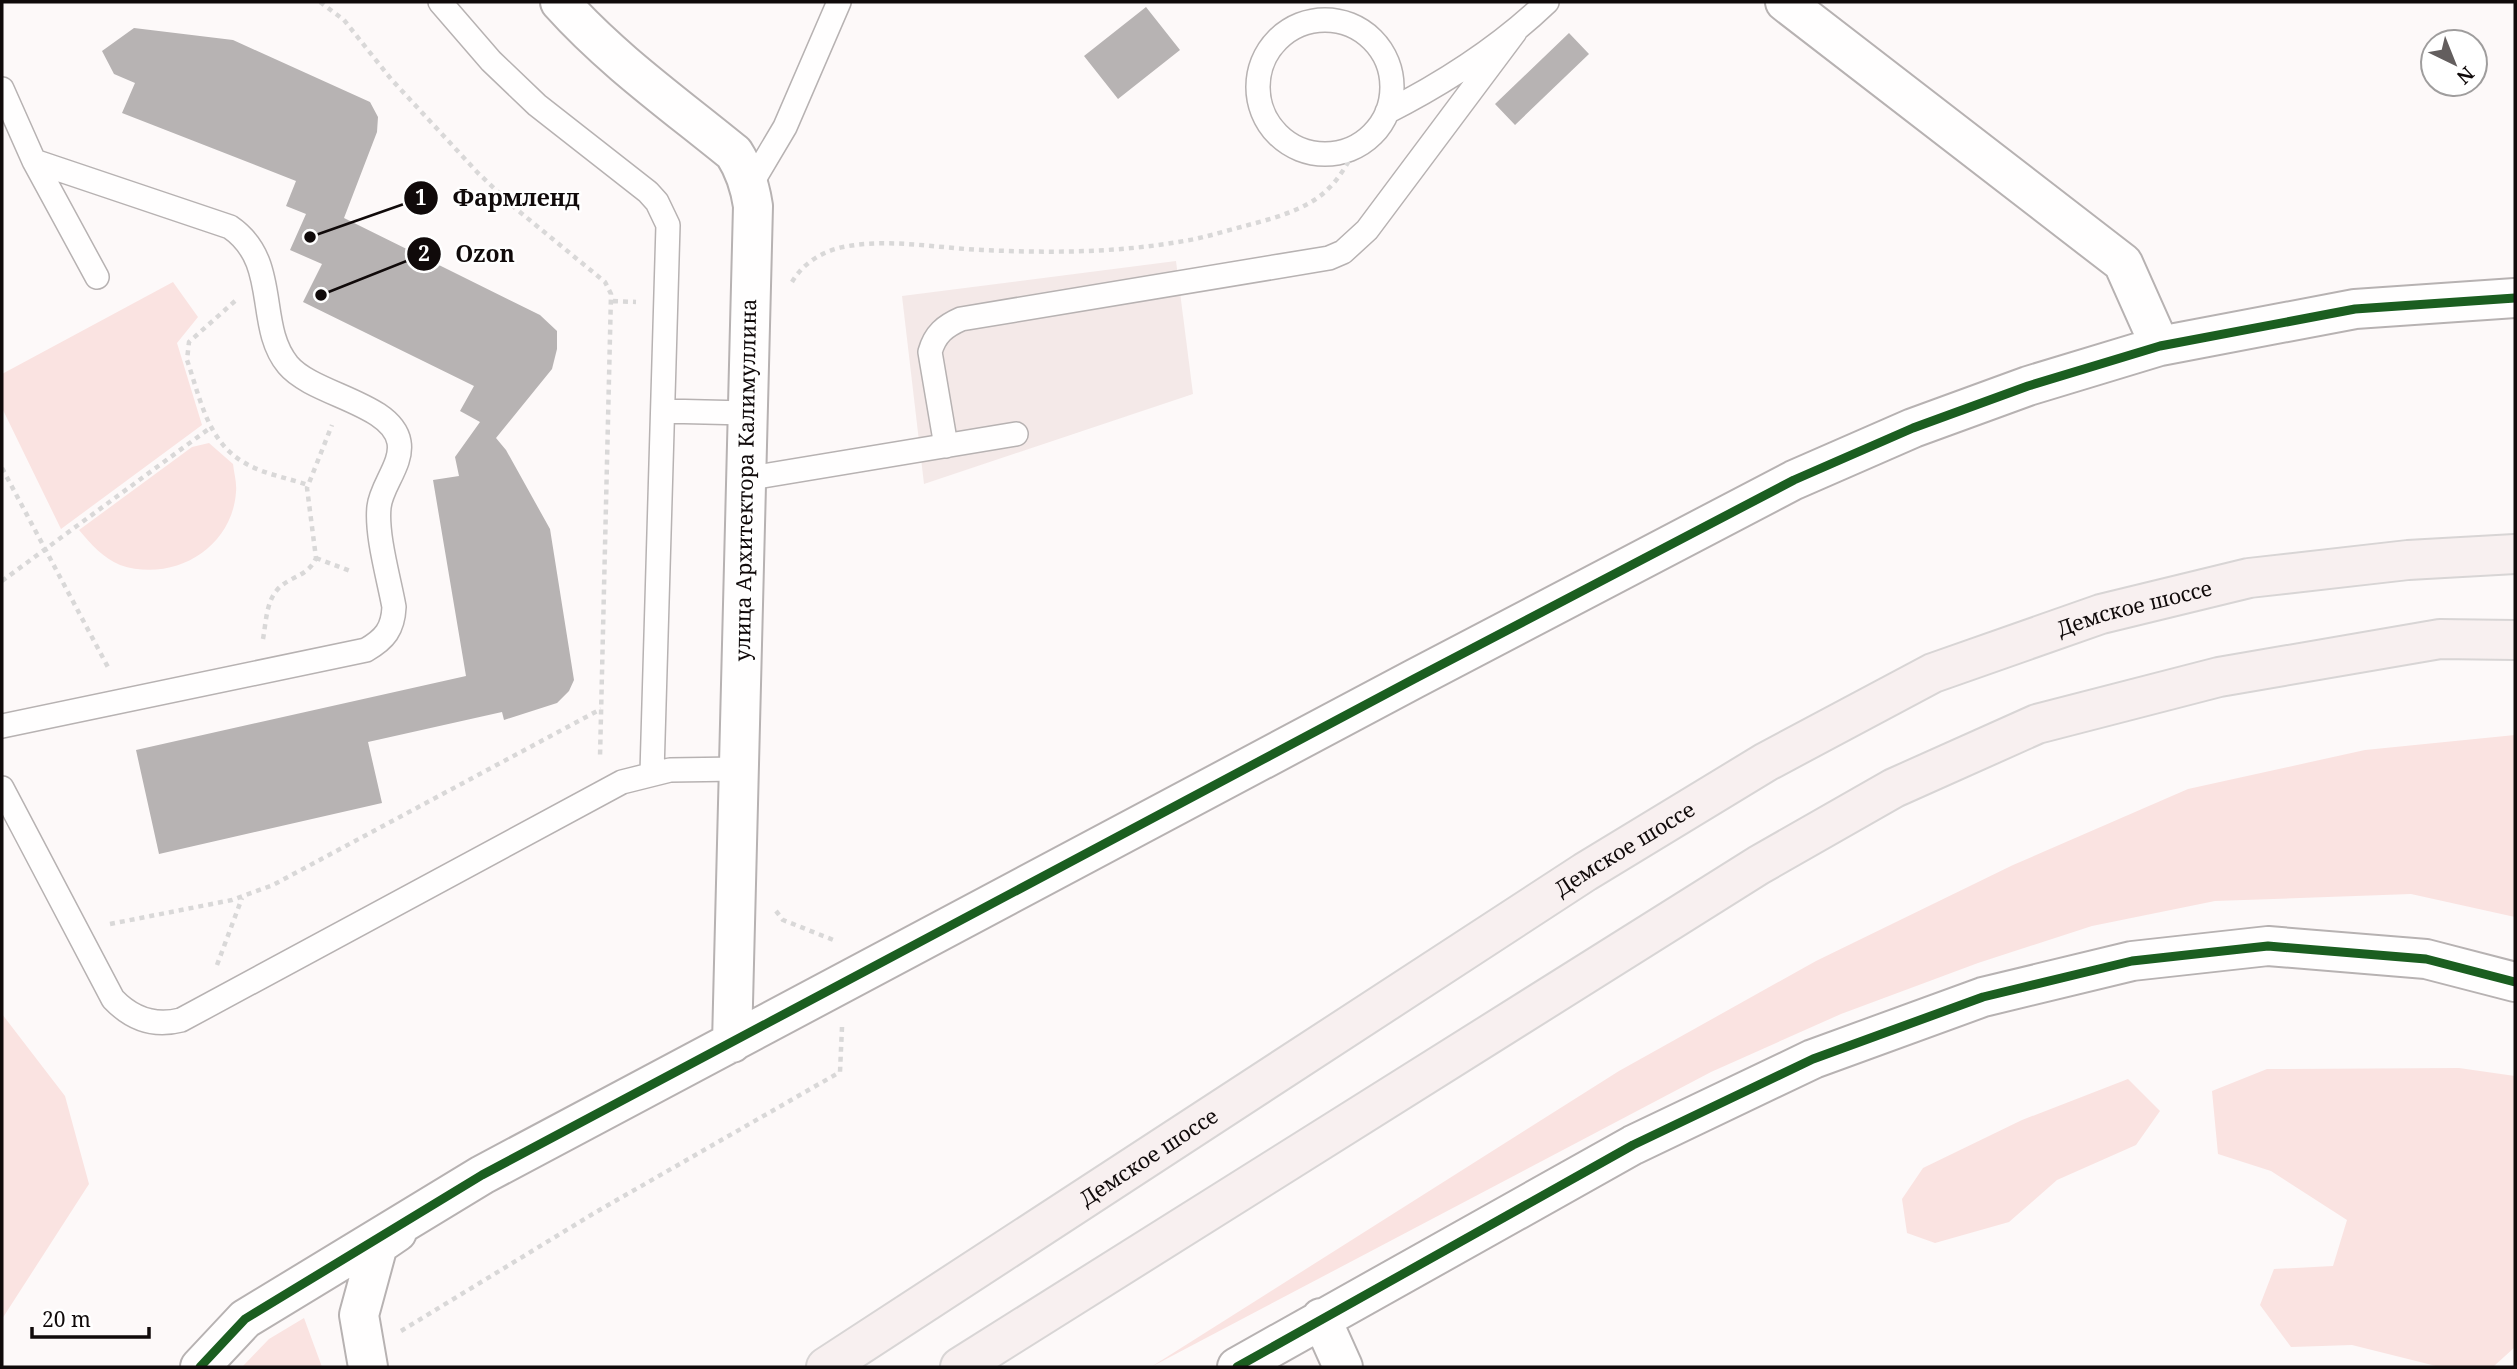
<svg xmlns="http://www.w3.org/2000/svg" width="2517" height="1369" viewBox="0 0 2517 1369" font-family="'Noto Serif',serif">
<rect width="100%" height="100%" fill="#fdf9f9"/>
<path fill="#f4e9e8" d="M1176 261 1193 394 924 484 902 296Z"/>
<path fill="#fae3e1" d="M173 282 198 317 177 343 202 425 61 529 2 408V374Z
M209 443 233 464C234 473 237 483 236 492 232 549 173 583 120 565 103 558 91 544 79 530L192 447Z
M2515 735V917L2411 894 2215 901 2092 926 1978 963 1841 1014 1711 1072 1151 1367 1619 1071 1816 961 2013 865 2188 789 2365 750Z
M2 1014 65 1096 89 1184 2 1319Z
M2459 1068 2515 1076V1347L2494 1366 2440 1367 2352 1345 2291 1347 2260 1305 2274 1269 2333 1266 2347 1220 2271 1171 2218 1154 2212 1091 2267 1069Z
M2128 1079 2160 1111 2136 1145 2057 1180 2009 1222 1935 1243 1907 1233 1902 1199 1923 1168 2022 1120Z
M304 1318 322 1367H242L269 1339Z"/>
<path fill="#b7b3b3" d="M1146 7 1180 50 1118 99 1084 56Z
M134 28 233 40 370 102 378 117 377 132 344 218 540 315 557 331V349L552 369 496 438 506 450 550 529 574 680 569 691 557 703 504 720 502 712 368 742 382 803 159 854 136 750 466 676 433 480 459 476 455 457 480 422 460 411 474 386 303 302 322 264 290 250 306 214 286 206 296 181 122 113 135 83 114 74 102 51Z
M1569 33 1589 54 1515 125 1495 104Z"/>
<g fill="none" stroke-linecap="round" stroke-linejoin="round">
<g stroke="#b7b2b2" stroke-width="26">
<path id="service" d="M440 2 491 61 537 105 648 192 657 202 668 225 652 773
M1258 87a67 67 0 1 1 134 0a67 67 0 1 1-134 0Z
M2 89 34 161 97 277
M1387 112C1446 82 1499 48 1547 2
M750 186 785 127 839 2
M663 411 747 413
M946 446 930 352C935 334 945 326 961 319L1329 258 1343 252 1367 230 1515 32
M745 479 1016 434
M2 726 366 650C385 639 393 629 394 607 389 579 376 535 379 507 381 486 403 464 399 442 392 403 313 395 288 365 255 325 281 262 230 227L34 161
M2 788 113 999C132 1019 154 1027 181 1020L622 782 670 770 738 769"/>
</g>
<g stroke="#b7b2b2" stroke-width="42">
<path id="minor" d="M560 2C612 60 674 104 734 153 745 170 750 186 753 206L732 1043
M1785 2 2123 263 2160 346
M1321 1318 1343 1367
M200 1367 245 1319 482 1175 1414 679 1794 480 1913 428 2028 386 2160 346 2355 309 2515 298
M368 1367 359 1315 378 1245 397 1232
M1237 1367 1633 1145 1813 1059 1983 997 2132 961 2268 946 2426 959 2515 982"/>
</g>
<g stroke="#d8d5d5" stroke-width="42">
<g id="primary">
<path id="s1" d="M826 1367 1585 872 1766 762 1933 673 2101 614 2249 578 2408 560 2515 554"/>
<path d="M960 1367 1759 865 1894 788 2037 724 2219 677 2440 639 2515 640"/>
</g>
</g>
<path stroke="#d9d8d8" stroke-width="4.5" stroke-dasharray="5 5" stroke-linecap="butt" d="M320 2 344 20 391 79 478 173 515 208 605 282 611 294 600 757
M792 282C803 263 823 251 843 247 889 238 936 248 982 250 1049 253 1117 253 1184 241 1203 238 1222 232 1241 227 1270 219 1306 211 1328 189 1341 177 1349 160 1358 145
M235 301 189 342 187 360C200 397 207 442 245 463 263 474 288 478 308 485
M613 301 636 302
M2 468 110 671
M316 558 353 572
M2 581 210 428
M263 639C266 623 266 603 277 590 289 576 308 577 316 558L307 488 332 425
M776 911 783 920 836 941
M110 924 232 900 273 885 601 709
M217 965 242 898
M401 1331 596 1212 840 1072 842 1027"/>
<use href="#service" stroke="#fffefe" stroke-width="23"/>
<use href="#minor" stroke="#fffefe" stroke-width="38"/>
<use href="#primary" stroke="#f8f0f0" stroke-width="38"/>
<g stroke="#fff" stroke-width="13">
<path id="cycleway" d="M200 1367 245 1319 482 1175 1414 679 1794 480 1913 428 2028 386 2160 346 2355 309 2515 298
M1237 1367 1633 1145 1813 1059 1983 997 2132 961 2268 946 2426 959 2515 982"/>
</g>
<use href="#cycleway" stroke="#1b5e20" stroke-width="9"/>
</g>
<g text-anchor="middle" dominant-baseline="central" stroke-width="5" stroke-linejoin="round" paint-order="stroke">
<g font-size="21" fill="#100a0a" stroke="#fff">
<text transform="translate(745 480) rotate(-89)">улица Архитектора Калимуллина</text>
<text stroke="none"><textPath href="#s1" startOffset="1519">Демское шоссе</textPath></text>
<text stroke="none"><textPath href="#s1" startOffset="952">Демское шоссе</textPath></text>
<text stroke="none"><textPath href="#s1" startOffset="385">Демское шоссе</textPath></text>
</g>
</g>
<path fill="none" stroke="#100a0a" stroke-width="2.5" d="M310 237L421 198M321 295L424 254"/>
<g fill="#100a0a" stroke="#fff" stroke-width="2.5">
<circle cx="310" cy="237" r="7"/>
<circle cx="321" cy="295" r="7"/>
<circle cx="421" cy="198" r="18"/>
<circle cx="424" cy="254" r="18"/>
</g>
<g font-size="21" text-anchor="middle" font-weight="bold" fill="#fff">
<text x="421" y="205">1</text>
<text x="424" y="261">2</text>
</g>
<g font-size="23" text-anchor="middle" font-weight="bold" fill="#100a0a" stroke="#fff" stroke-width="5" stroke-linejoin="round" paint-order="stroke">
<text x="516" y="206">Фармленд</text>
<text x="485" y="262">Ozon</text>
</g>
<rect width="2517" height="1369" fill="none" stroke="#100a0a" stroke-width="7"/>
<g transform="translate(2454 63) rotate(137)"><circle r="33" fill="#ffffff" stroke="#9f9d9d" stroke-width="2"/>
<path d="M0-5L12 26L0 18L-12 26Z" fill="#635e5e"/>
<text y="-10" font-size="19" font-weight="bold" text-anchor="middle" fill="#100a0a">N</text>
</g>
<path d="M32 1327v10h117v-10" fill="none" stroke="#100a0a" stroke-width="3.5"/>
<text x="42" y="1327" font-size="21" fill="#100a0a" stroke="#ffffff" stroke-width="5" paint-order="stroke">20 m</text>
</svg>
